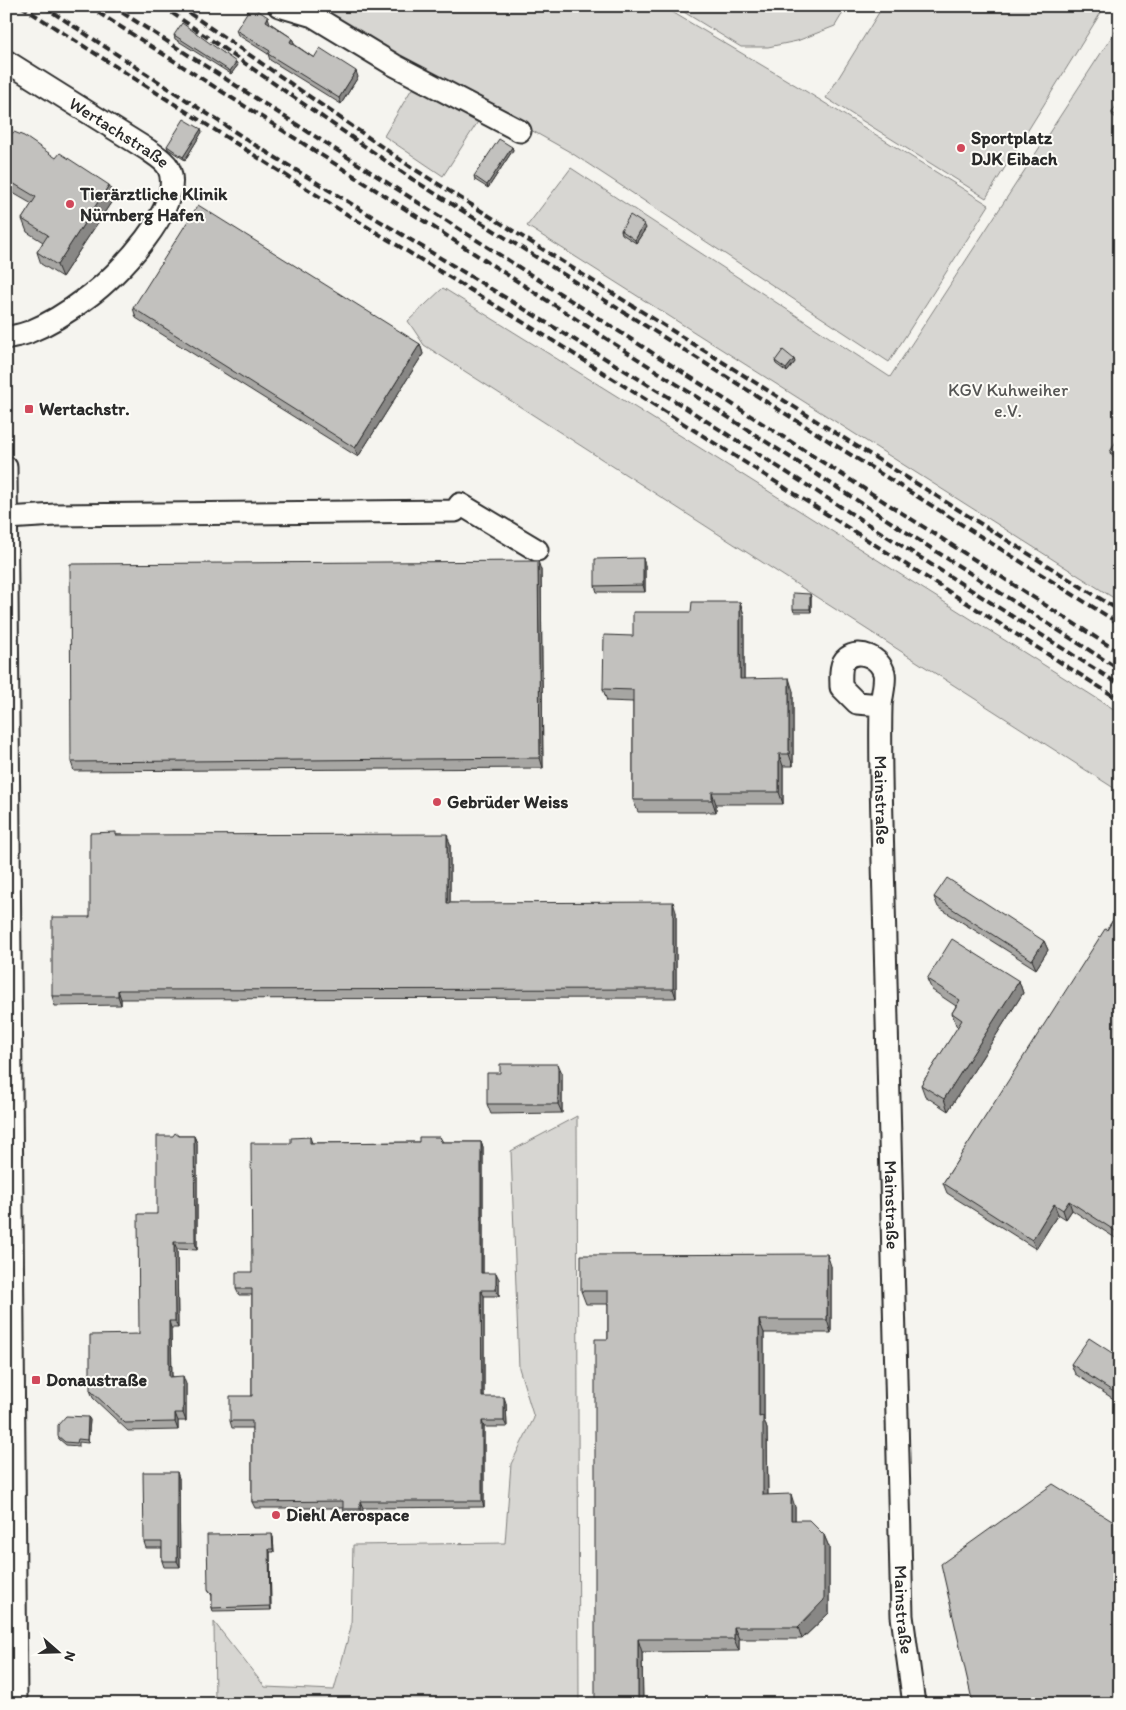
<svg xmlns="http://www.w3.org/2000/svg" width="1126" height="1710" viewBox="0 0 1126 1710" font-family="Itim,sans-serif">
<rect width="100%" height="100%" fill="#f5f4ef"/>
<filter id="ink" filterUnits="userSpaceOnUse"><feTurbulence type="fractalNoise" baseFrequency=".02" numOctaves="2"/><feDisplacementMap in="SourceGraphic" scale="10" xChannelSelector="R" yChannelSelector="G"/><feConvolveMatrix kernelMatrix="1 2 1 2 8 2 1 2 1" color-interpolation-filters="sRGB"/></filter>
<g filter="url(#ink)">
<path fill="#d7d6d2" stroke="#81807e" d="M310 6H662L807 92 989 205 889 362 570 152Z
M674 6H847L835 26 797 41 768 47H741Z
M883 6H1105L986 198 826 98Z
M1120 24V602L527 226 571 168 890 377Z
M414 85 481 117 443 176 384 136Z
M443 288 689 441 1120 713V792L424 345 408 321Z
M577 1116 579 1704H215L214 1622 265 1687 334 1690 351 1627 353 1545 505 1543 511 1464 534 1418 519 1368 511 1151Z"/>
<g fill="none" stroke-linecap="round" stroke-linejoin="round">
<g stroke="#2b2b2b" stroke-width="25">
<g id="minor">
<path d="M279 6 313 16 394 65 520 131"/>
<path id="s1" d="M6 61 148 150C155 155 164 160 168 167 188 204 115 278 88 297 71 310 49 324 29 332 22 335 14 336 6 338"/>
<path d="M6 467 16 1704"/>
<path d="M7 518 56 515 455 511 460 504 537 550"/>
<path id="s2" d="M881 705 857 703 841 687C841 678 839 664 847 658 860 648 880 658 884 673 886 683 881 697 881 707 880 745 881 784 882 822L902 1616 914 1704"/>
</g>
</g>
<use href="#minor" stroke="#fdfcf7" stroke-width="21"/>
<path stroke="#2b2b2b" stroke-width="4" stroke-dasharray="8 4" stroke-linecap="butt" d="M21 6 348 215 547 337 1120 700
M43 6 255 145 675 401 1120 685
M88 6 365 183 1120 670
M112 6 1120 653
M162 6 412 179 1120 624
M179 6 411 167 1120 611"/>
</g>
<path fill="#a7a6a3" stroke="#2b2b2b" d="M270 23 292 38 294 43V44L314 58 358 77 341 104 270 60 268 54 238 35 236 30Z
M174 35 238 65 231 74 175 39Z
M1120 100V120L1113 116 1112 113Z
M202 132 185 160 168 149 167 146Z
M6 135 7 137 114 198 62 277 41 264 37 252 43 242 27 232 22 219 32 204 6 189Z
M512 147 513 150 488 188 475 180 474 176Z
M646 228 636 243 622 234 621 230Z
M133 308 420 344 423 354 358 457 136 318Z
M775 361 795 362 787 372 776 364Z
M1120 439V460L1111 455 1110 452Z
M645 565V592H597L595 586Z
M541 570 543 768 74 771 71 762Z
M811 597V612H794L793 609Z
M740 602 744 615V679L793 691V766H783V804H716V812H638L633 800V702L607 701 603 689 633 636 691 612Z
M116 835 450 844V903L676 912V998L121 999V1005L55 1006 52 996 90 917Z
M934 897 1044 941 1048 950 1036 969 938 907Z
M1120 909V1241L1072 1210 1066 1219 1058 1214 1036 1249 947 1193 943 1183Z
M927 979 1019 981 1023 993 948 1111 925 1096 921 1085 958 1027 956 1025 952 1013 956 1006 932 990Z
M562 1073V1113L491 1114 487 1104Z
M179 1136H194L197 1143V1250L177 1249 178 1328H171L172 1376 186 1384V1421H178V1430L128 1431 93 1398 90 1390 139 1334 157 1214Z
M310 1137 312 1143 419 1142 440 1137 443 1142H481L483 1148V1273L499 1279V1296H484V1397L506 1403 507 1427H484V1507L363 1508 362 1515 345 1516 343 1508H255L252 1502V1428H232L230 1421 252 1396V1295H239L236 1289 252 1272 291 1143Z
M831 1266V1333H764V1420L767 1429 768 1495 795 1507V1520L824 1535 829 1547V1613L802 1639H739V1651L642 1652 643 1704H596L608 1339V1304H586L581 1291Z
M1120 1358V1403L1075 1374 1071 1364Z
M88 1417 90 1420 88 1443 79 1442V1446L66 1445 59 1439 58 1436Z
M179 1478 180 1567H164L162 1561V1548H146L144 1542Z
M273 1537 274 1552H270L271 1610 213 1611 212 1608V1596L208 1589Z"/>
<path fill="#888785" stroke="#2b2b2b" d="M268 17 270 23 268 26 266 21Z
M292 38 294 43 292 48 290 42Z
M236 62 238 65 231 74 230 71Z
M356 71 358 77 341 104 339 98Z
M201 129 202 132 185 160 183 157Z
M512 147 513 150 488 188 487 185Z
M109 185 114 198 62 277 57 265Z
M644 224 646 228 636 243 635 240Z
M420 344 423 354 358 457 355 448Z
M794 359 795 362 787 372 786 369Z
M643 558 645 565V592L643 585Z
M538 561 541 570 543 768 540 758Z
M810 594 811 597V612L810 609Z
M740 602 744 615V691L740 679Z
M789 678 793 691V766L789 754Z
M779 754 783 766V804L779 792Z
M712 792 716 804V812L712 800Z
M447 834 450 844V912L447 903Z
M673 902 676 912V998L673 989Z
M1044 941 1048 950 1036 969 1032 960Z
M1019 981 1023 993 948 1111 944 1099Z
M118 990 121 999V1005L118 996Z
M558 1064 562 1073V1113L558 1104Z
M194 1136 197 1143V1250L195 1242Z
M481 1142 483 1148V1279L481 1273Z
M1069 1201 1072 1210 1066 1219 1063 1210Z
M1054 1204 1058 1214 1036 1249 1032 1240Z
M174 1242 177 1249 178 1328 175 1321Z
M827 1254 831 1266V1333L827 1320Z
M496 1273 499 1279V1296L496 1290Z
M481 1290 484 1296V1403L482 1397Z
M759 1320 764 1333V1420L767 1429 768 1507 763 1495 759 1417Z
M169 1321 171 1328 172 1384 169 1377Z
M183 1376 186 1384V1421L183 1413Z
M504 1397 506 1403 507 1427 504 1421Z
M175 1413 178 1421V1430L175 1422Z
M88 1417 90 1420 88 1443 87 1440Z
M482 1421 484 1427V1507L482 1501Z
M177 1472 179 1478 180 1567 177 1561Z
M791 1494 795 1507V1533L791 1520Z
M360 1501 363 1508 362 1515 360 1509Z
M272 1534 273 1537 274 1552 273 1549Z
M824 1535 829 1547V1613L802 1639 798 1627Z
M269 1549 270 1552 271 1610 270 1606Z
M734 1627 739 1639V1651L734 1639Z
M638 1639 642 1652 643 1704H639L638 1702Z"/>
<path fill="#c2c1be" stroke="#2b2b2b" d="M251 6 268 17 266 21 292 38 290 42 314 58 320 48 356 71 339 98 268 54 270 51 236 30Z
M182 23 236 62 230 71 174 35Z
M1119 100 1120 117H1119L1112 113Z
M184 119 201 129 183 157 167 146Z
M14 132 24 136 56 158 60 153 109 185 57 265 37 252 48 235 22 219 36 197 6 179V135L7 137Z
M499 139 512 147 487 185 474 176Z
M198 205 420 344 355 448 133 308Z
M630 215 644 224 635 240 621 230Z
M783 350 794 359 786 369 775 361Z
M1118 438 1120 439V458L1110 452Z
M643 558V585L595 586V559Z
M538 561 540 758 71 762 70 564Z
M793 593 810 594V609H793Z
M692 602H740V679L789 678V754H779V792H712V800H633V690L603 689 604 635 633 636V612H691Z
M116 832V835L447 834V903L673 902V989L118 990V996H52V917H90V833Z
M947 878 1044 941 1032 960 934 897Z
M1120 909V1234L1069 1201 1063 1210 1054 1204 1032 1240 943 1183 1105 929 1107 930Z
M952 939 1019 981 944 1099 921 1085 962 1020 952 1013 960 1000 927 979Z
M500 1064H558V1104H487V1073H500Z
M175 1133 179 1136H194L195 1242H174L175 1321H169V1377L183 1376V1413H175V1422L125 1423 90 1390V1335L139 1334 138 1214H157V1136H173Z
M310 1137V1143L419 1142V1137H440L441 1142H481V1273H496V1290H481L482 1397H504V1421H482V1501H360V1509H343V1501L252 1502V1421H230V1396H252V1289H236V1272H252L251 1143H291V1138Z
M827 1254V1320H759V1417L763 1416V1495L791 1494V1520H809L824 1535V1600L798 1627H734V1639H638V1702H595V1339H608V1291H581V1255Z
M1089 1338 1120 1358V1396L1071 1364Z
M66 1416 88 1417 87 1440 78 1439 77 1443 65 1442 58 1436V1425Z
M143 1472H177V1561H162V1542H144Z
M1053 1484 1120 1526V1704H973L941 1564Z
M272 1534 273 1549H269L270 1606 212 1608V1594L208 1589 207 1535Z"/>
</g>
<g fill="#d1495b" stroke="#fdfcf7" stroke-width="2">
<circle cx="961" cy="148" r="5"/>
<circle cx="70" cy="204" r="5"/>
<rect x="24" y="404" width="10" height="10" rx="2.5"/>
<circle cx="437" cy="802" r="5"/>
<rect x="31" y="1375" width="10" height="10" rx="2.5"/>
<circle cx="276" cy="1515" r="5"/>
</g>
<g text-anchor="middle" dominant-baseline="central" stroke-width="4" stroke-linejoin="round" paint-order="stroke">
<g font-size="18" fill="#2b2b2b" stroke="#fdfcf7">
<text stroke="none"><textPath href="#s1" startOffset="134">Wertachstraße</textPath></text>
<text stroke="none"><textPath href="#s2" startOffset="251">Mainstraße</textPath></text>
<text stroke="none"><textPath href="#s2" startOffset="656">Mainstraße</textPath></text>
<text stroke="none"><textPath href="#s2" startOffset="1061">Mainstraße</textPath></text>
</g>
<g font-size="18" font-weight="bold" fill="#2b2b2b" stroke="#fdfcf7" text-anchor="start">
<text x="971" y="138">Sportplatz<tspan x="971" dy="21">DJK Eibach</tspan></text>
<text x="80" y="194">Tierärztliche Klinik<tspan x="80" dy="21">Nürnberg Hafen</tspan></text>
<text x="39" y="409">Wertachstr.</text>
<text x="447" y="802">Gebrüder Weiss</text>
<text x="46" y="1380">Donaustraße</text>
<text x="286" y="1515">Diehl Aerospace</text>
</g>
<g font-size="18" fill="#565655" stroke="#fdfcf7">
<text x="1008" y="390">KGV Kuhweiher<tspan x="1008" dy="21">e.V.</tspan></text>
</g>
</g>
<rect width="1126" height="1710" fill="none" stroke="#fdfcf7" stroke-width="25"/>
<rect x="12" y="12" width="1101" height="1685" fill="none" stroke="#2b2b2b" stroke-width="2" filter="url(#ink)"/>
<g transform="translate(58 1652) rotate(110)" stroke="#fdfcf7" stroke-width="4" paint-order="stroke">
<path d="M0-4L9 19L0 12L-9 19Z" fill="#2b2b2b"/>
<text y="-8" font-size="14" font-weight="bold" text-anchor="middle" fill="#2b2b2b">N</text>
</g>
</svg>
